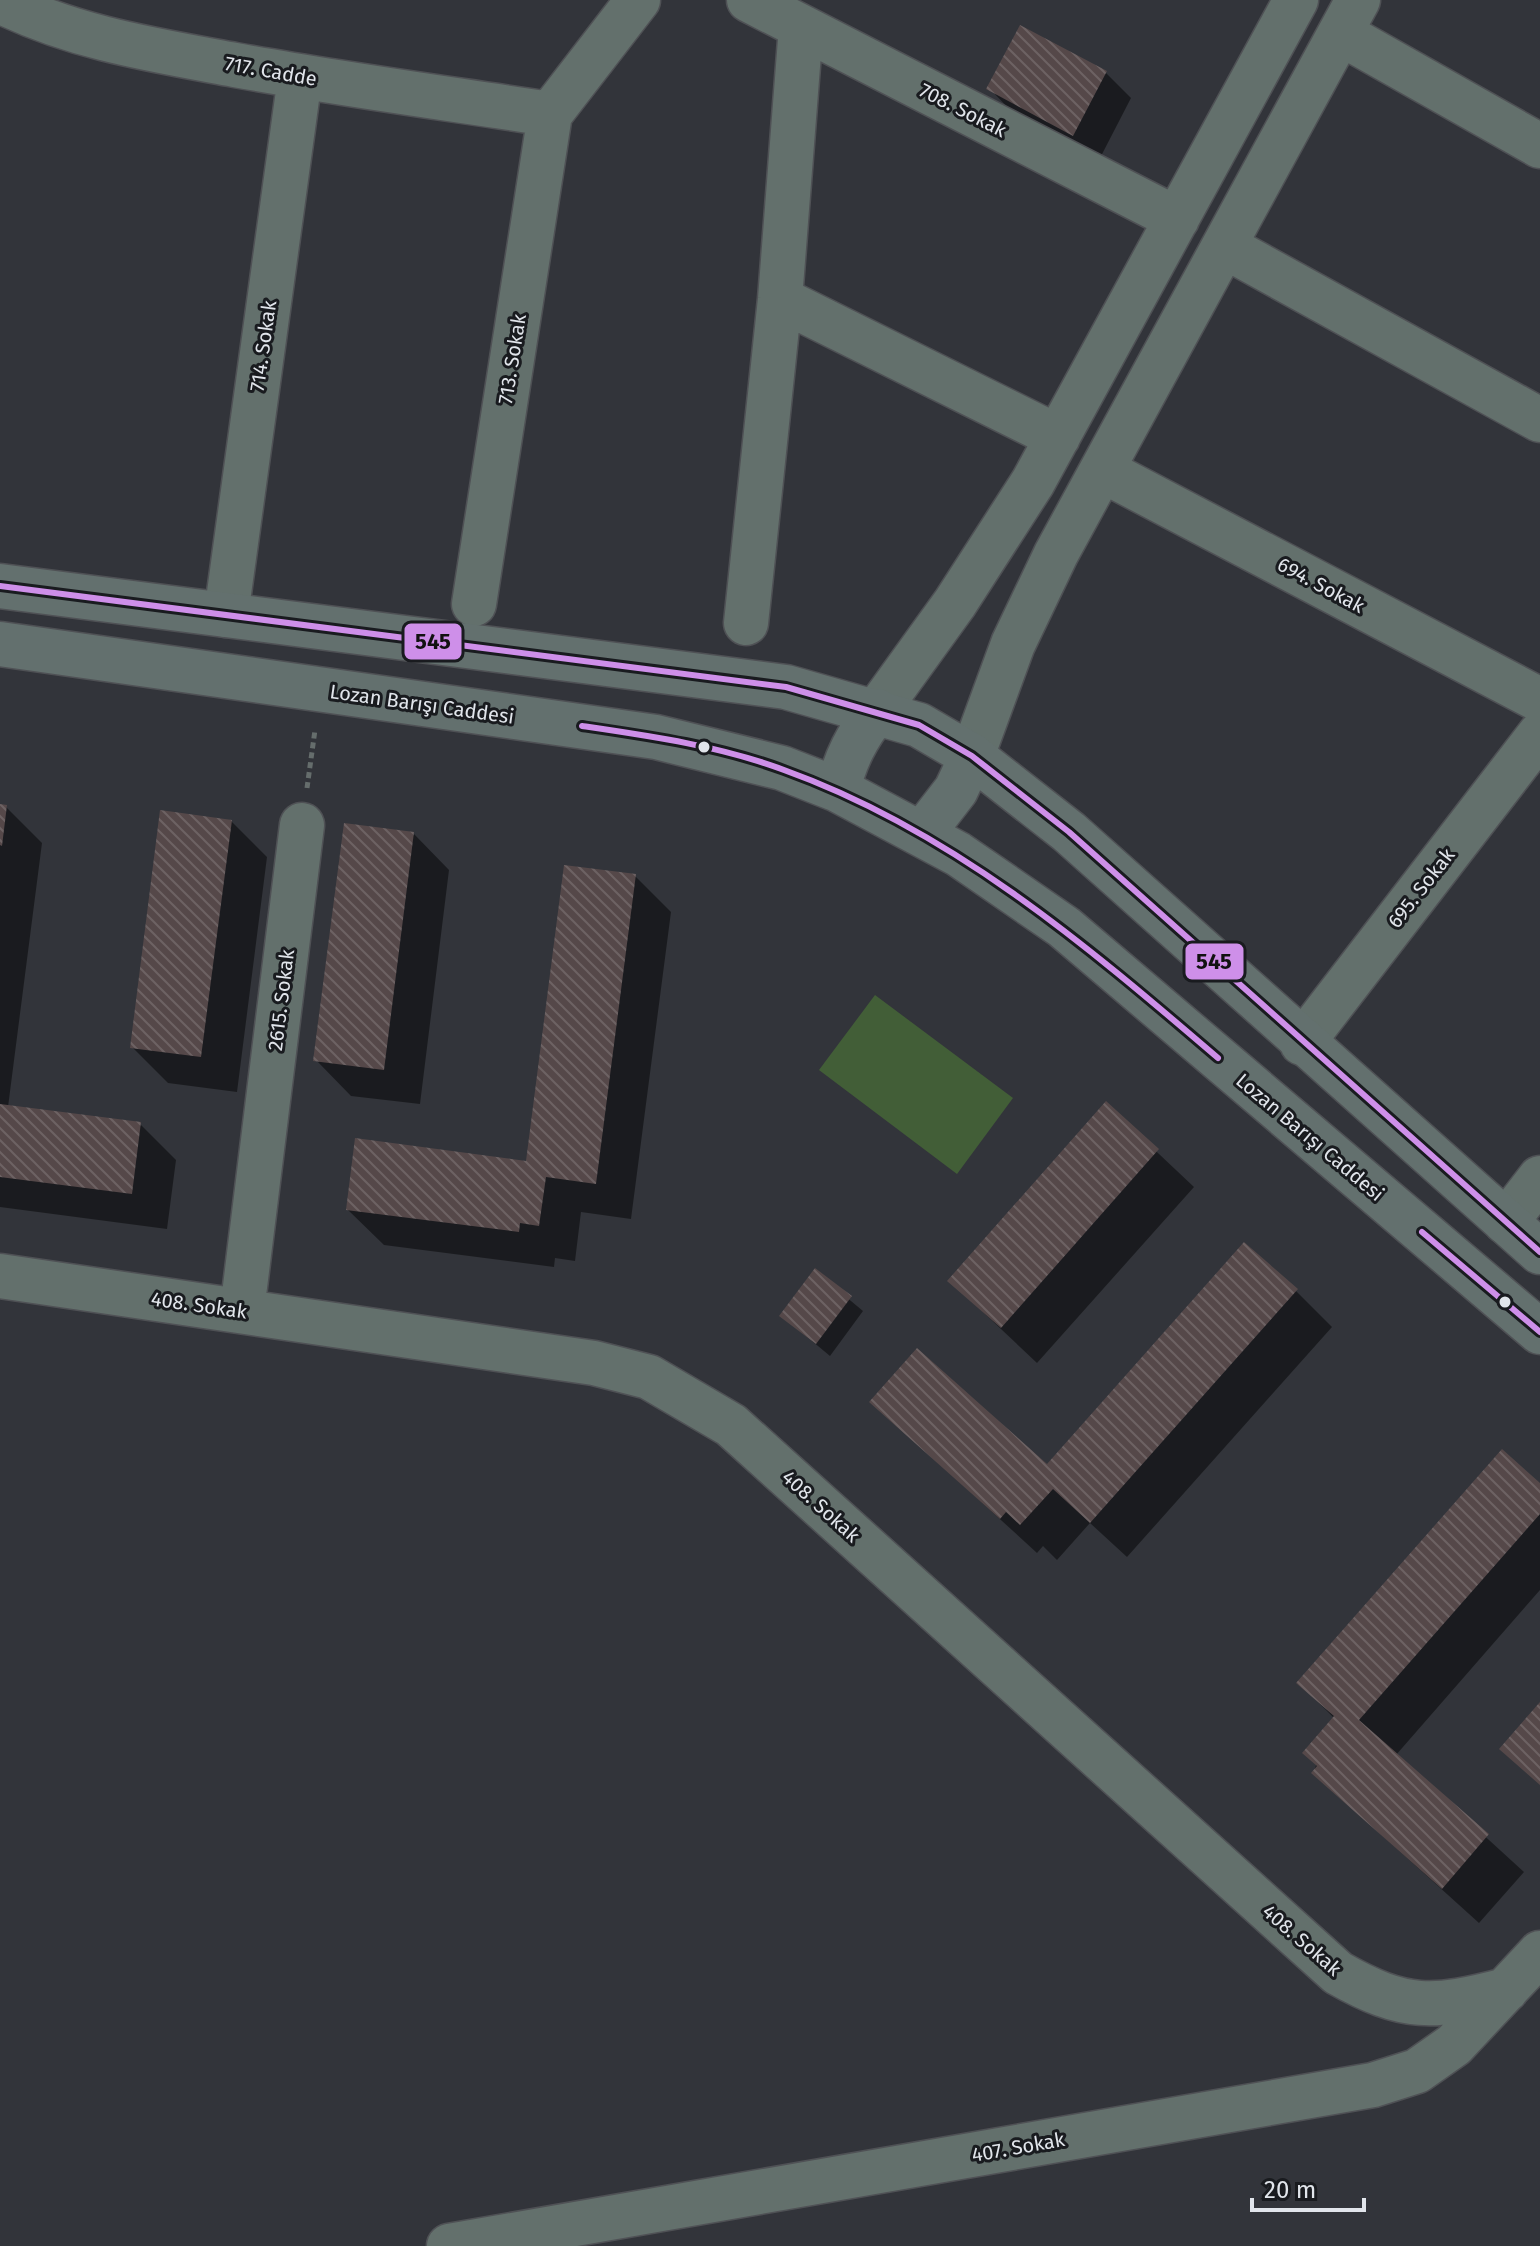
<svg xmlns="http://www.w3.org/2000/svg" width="1540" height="2246" viewBox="0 0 1540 2246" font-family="'Fira Sans',sans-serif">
<defs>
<pattern id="building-back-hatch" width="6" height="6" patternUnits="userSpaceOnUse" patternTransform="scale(2)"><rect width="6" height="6" fill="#554849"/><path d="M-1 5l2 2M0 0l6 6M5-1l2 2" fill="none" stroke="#6d6263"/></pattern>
</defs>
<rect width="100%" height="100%" fill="#32343a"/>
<path fill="#425e37" d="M875 995 1013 1098 957 1174 819 1070Z"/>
<path fill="#0007" d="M1106 73 1131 98 1099 160 1014 114 989 88Z
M0 806 6 807 42 843 8 1107 140 1124 176 1160 167 1229 0 1207Z
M231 821 267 857 237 1092 168 1083 132 1047Z
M414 834 449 870 420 1104 351 1096 316 1060Z
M635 876 671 912 631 1219 581 1212 575 1261 555 1258 554 1267 384 1245 348 1210 528 1163Z
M1106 1104 1194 1187 1037 1363 950 1281Z
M815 1271 863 1311 830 1356 782 1316Z
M1296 1291 1332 1327 1127 1557 1090 1523 1057 1560 1043 1546 1037 1553 872 1402 1047 1467Z
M1540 1485V1590L1396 1755 1524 1872 1479 1923 1313 1773 1335 1719 1299 1683Z"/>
<path fill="url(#building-back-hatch)" d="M1020 25 1107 71 1073 136 986 89Z
M0 804 7 805 2 846 0 845Z
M160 810 232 820 201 1057 130 1048Z
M344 823 414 832 384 1070 313 1061Z
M564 865 636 874 596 1184 546 1177 539 1226 520 1223 519 1232 346 1210 355 1138 526 1161Z
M1106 1101 1159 1149 1001 1328 947 1281Z
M0 1104 141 1122 132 1194 0 1177Z
M1244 1242 1298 1289 1090 1523 1053 1489 1020 1525 1006 1512 1000 1519 869 1402 917 1348 1047 1464Z
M815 1268 852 1296 816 1344 779 1316Z
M1502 1449 1540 1483V1514L1359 1720 1489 1834 1442 1889 1311 1773 1317 1766 1302 1753 1334 1716 1296 1683Z
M1540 1702V1785L1499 1749Z"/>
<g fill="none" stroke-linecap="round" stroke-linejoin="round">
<g stroke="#4f5155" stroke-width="47">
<path id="minor" d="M749 0 1177 219
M0 1C75 38 154 50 235 65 340 84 445 98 550 114
M1340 33 1540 146
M1224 246 1540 420
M780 299 1058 437
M1102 470 1540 700
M474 604 550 114 638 0
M226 615 300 77
M746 623 780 299 801 27
M877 711 955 603 1033 482 1296 0
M972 756 1013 644 1056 554 1358 0
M1302 1043 1540 734
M1506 1222 1540 1178
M0 1276 594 1363 649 1377 731 1425 1338 1973C1405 2011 1433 2009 1506 1990
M242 1311 302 825
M449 2246 1373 2085 1417 2071 1454 2045 1540 1953"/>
</g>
<g stroke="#4f5155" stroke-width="47">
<path id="major" d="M0 586 786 687 919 725 972 756 1069 832 1540 1252
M0 644 656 737 782 768 838 790 958 854 1064 927 1540 1332
M838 790C845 759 857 736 877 711
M922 834 956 790 972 756"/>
</g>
<path stroke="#656d6c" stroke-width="5" stroke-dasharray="6 4" stroke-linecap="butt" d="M307 788 315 730"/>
<use href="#minor" stroke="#63706c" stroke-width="44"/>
<use href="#major" stroke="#63706e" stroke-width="44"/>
<g stroke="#191b1f" stroke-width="12">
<path id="bus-1" d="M0 586 786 687 919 725 972 756 1069 832 1540 1252
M582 726C650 736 720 746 784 770 951 830 1085 944 1218 1058
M1422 1232 1540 1332"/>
</g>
<use href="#bus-1" stroke="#ce8fe9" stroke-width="6"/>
</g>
<g fill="#e1e5eb" stroke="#191b1f" stroke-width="3">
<circle cx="704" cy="747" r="7"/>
<circle cx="1505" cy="1302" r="7"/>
</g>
<g text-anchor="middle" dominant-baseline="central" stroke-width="6" stroke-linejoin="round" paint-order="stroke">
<g font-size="20" fill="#e1e5eb" stroke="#191b1f">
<text transform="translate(271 71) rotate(10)">717. Cadde</text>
<text transform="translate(963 110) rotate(27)">708. Sokak</text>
<text transform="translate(263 346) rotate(-82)">714. Sokak</text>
<text transform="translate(512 359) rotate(-81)">713. Sokak</text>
<text transform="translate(1321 585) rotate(28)">694. Sokak</text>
<text transform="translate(422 704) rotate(8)">Lozan Barışı Caddesi</text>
<text transform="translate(1421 888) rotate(-52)">695. Sokak</text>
<text transform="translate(281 1000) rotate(-83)">2615. Sokak</text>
<text transform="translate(1310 1137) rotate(40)">Lozan Barışı Caddesi</text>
<text transform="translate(199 1305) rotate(8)">408. Sokak</text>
<text transform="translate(821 1506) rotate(42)">408. Sokak</text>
<text transform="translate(1302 1940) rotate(41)">408. Sokak</text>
<text transform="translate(1018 2147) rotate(-10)">407. Sokak</text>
</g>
</g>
<g stroke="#191b1f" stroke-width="3">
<rect x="403" y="622" width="60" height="39" rx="8" fill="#ce8fe9"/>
<rect x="1184" y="942" width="61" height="39" rx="8" fill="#ce8fe9"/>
</g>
<g font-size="22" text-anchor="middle" font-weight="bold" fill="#111">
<text x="433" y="649">545</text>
<text x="1214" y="969">545</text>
</g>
<path d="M1252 2198v12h112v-12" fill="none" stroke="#e1e5eb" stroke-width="4"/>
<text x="1264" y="2198" font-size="24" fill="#e1e5eb" stroke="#191b1f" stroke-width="6" paint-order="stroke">20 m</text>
</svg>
